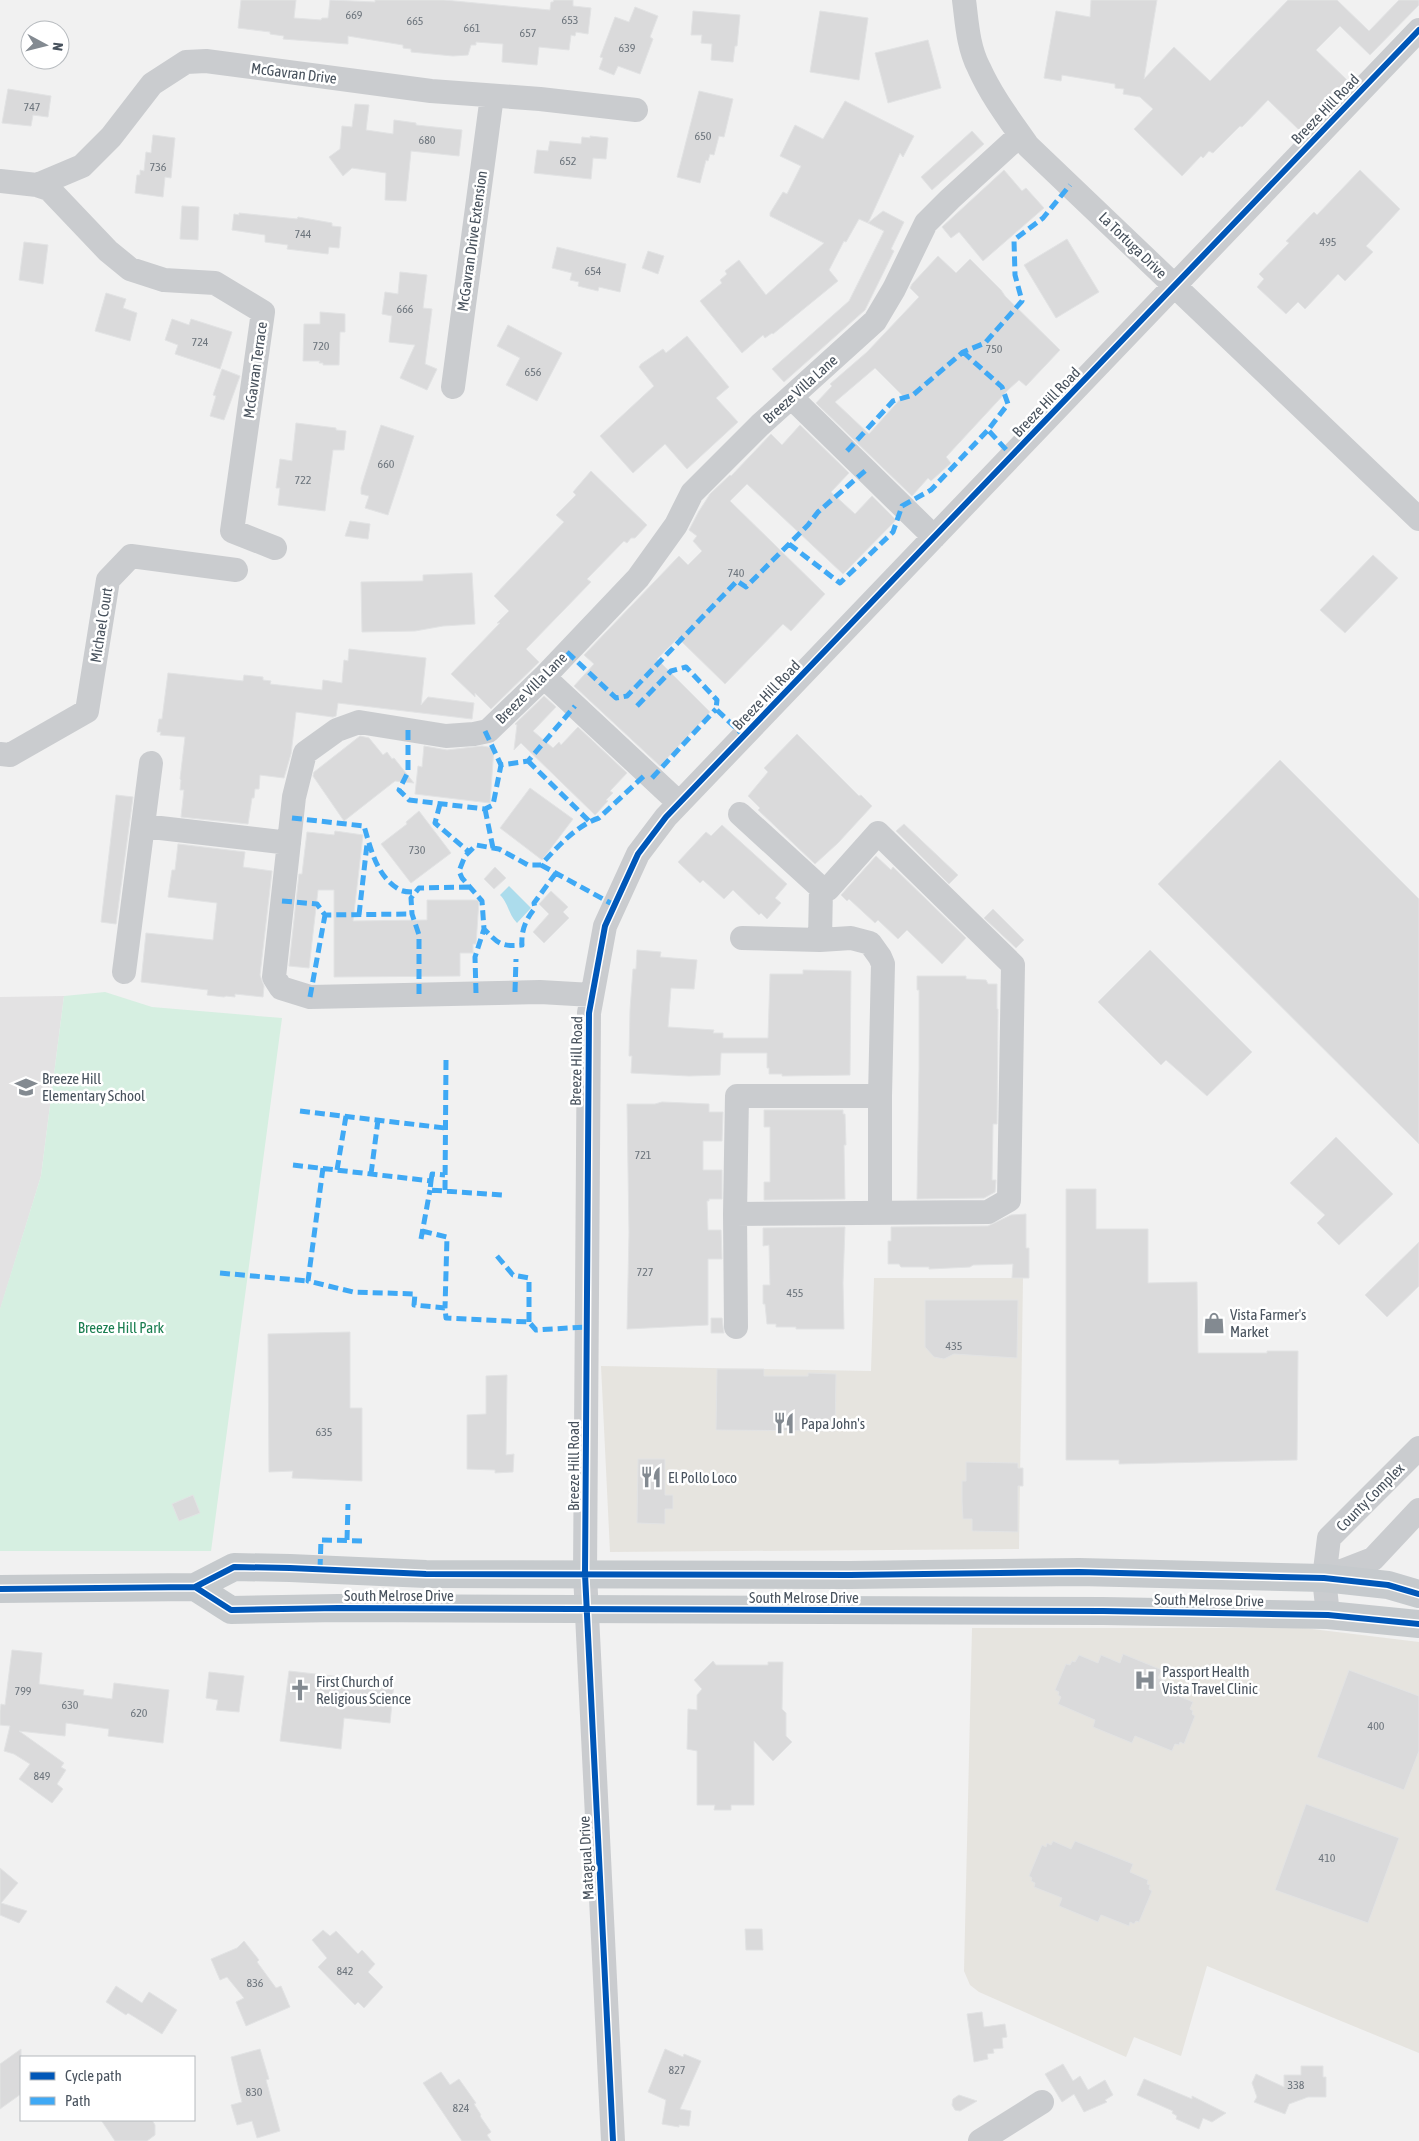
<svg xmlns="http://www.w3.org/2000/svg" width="1419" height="2141" viewBox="0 0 1419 2141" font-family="'Asap Condensed',sans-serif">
<rect width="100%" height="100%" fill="#f1f1f1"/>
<path fill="#e6e4df" d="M874 1278H1023L1019 1549 610 1552 601 1366 871 1371Z
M972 1628H1304L1419 1642V2053L1207 1966 1181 2056 1134 2037 1126 2057 979 1992 970 1985 964 1971Z"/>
<path fill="#e3e2e3" d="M64 996 41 1176 0 1310V997Z"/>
<path fill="#d6efe1" d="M105 992 152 1007 282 1018 211 1551H0V1309L41 1176 64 996Z"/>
<path fill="#acdcec" d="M509 886 531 908 517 923C508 914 509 904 500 895Z"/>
<path fill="#dadadb" stroke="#e2e3e4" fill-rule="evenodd" d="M241 0H296L294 18 321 20 322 18H328L330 0 375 2V0H444L550 10 551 2H553L554 0H573V6L591 8 588 34 576 32 575 36 571 35 569 50 539 47 537 65 502 62 503 44 476 42V45H471L468 55 453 56 411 52V49L403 48V45L348 36V44L283 39 284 36 270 34V32L238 28Z
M1091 0H1157L1144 79 1174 47 1210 81 1288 0H1337L1369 31 1399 0H1419V5L1370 55 1340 26 1316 50 1347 80 1299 130 1268 100 1242 127 1240 126 1213 153 1209 151 1203 158 1201 156 1182 176 1134 129 1153 109 1140 97 1123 94 1124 89 1115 88V84L1062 75 1061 81 1044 78 1056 11 1090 17Z
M635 7 658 16 650 37 653 39 640 74 618 66 614 75 599 69 603 58 600 57 615 17 629 22Z
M693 11 740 15 737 46H735L733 62 711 60 712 44 701 43 702 35H691Z
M820 11 868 18 859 80 810 72Z
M928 40 941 88 888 103 875 53Z
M8 89 51 96 48 117 33 115 31 126 2 123Z
M699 91 733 99 724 137 719 136 714 155 710 154 708 161 706 160 700 183 677 177Z
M845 101 914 136 903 157 900 153 868 223 859 219 846 242 844 241 829 270 838 281 773 334 772 333 765 338 763 335 742 353 700 301 722 283 720 280 727 274 725 271 739 260 766 295 824 243 770 216V213L783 192 787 194 801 166 780 156 795 125 823 139Z
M355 104 369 105 366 130 393 134 394 120 416 123V125L462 130 459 156 411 151 406 201 385 200 386 173 352 168 343 176 329 157 340 149 342 126 352 127Z
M972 131 984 144 932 190 921 177Z
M153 135 175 138 171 178 165 177 163 197 135 193 137 175H140V170L144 171 146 152 151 153Z
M590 136 608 138 606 159 593 158 591 179 534 173 537 150 548 151 550 141 581 144 582 137 590 138Z
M1004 170 1022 191 1026 188 1044 208 983 261 959 232 951 238 942 227Z
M1360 170 1400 209 1366 246 1373 252 1345 281 1338 274 1305 309 1298 302 1286 314 1257 287 1264 279 1259 274 1289 243 1286 241 1314 212 1317 215Z
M182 206 199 207 198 240 180 239Z
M883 211 904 222 891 249 894 251 865 310 784 382 772 369 849 301 884 231 868 223Z
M239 213 297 219 298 217 332 223V226L341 227 339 248 329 247 328 254 287 249 288 245 265 242V235L232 230 234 214 239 215Z
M1067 239 1099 292 1056 318 1024 265Z
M24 242 48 245 43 284 19 280Z
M557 247 626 264 620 292 599 287 598 291 578 286 579 282 570 280 572 273 552 268Z
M648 251 664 256 658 274 642 268Z
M938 256 956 273 970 259 1001 290 1005 296 1060 350 1026 386 1019 380 1008 390 946 457 951 463 931 481 928 478 912 496 816 403 832 386 830 384 867 352 919 297 910 288 912 284ZM875 368 903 396 869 434 835 402Z
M400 272 427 275 423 308 432 309 425 364 437 369 427 390 400 378 415 345 389 342 392 316 382 314 385 292 398 294Z
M106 293 126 299 123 308 137 313 130 341 95 331Z
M320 312 345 314V332H340L339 365H323V363H319L320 361H303L304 324H320Z
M172 319 189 325 191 319 232 332 220 369 175 354 178 345 165 340Z
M508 325 562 353 537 401 506 385 520 358 497 346Z
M687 336 729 387 716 398 738 422 687 469 665 444 633 473 600 436 654 386 639 367 641 364 663 349 666 353Z
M222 369 240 376 224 420 210 416 216 396 213 395Z
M296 423 336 428V430L346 431 344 450H333L325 511 278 505 280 488H276L280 459 292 461Z
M381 425 414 436 388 515 365 508 369 496 361 494V488Z
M800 425 849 473 831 492 855 514 872 496 896 520 843 574 747 484 730 501 825 594 791 631 783 624 725 684 678 638 657 659 710 712 660 766 574 686 594 664 584 655 679 556 688 565 702 551 693 541 697 536 689 530 699 511 710 494 730 475 731 476 771 434 782 445Z
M591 471 647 525 635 538H631L627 543 624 541 587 579 591 582 526 649 539 662 491 709 475 693V697L451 674 500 623H497L509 611 494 596 564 522 556 515 576 495 573 492Z
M350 521 370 524 368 539 345 536Z
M1373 555 1398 578 1345 633 1320 610Z
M472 573 475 624 443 626 415 631 362 632 361 582 423 581V575Z
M349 649 426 658 421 705 428 697 474 703 472 719 338 703 336 716 333 717 296 712 291 754 284 778 260 775 259 789H255L254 798H252L248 824 181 817 184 790H180L181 780 180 779 185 737 160 735 161 732H157L159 719H162L168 673 243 681 244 675 263 677V680L271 681 270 684 322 690 323 680 342 683 344 660 348 661Z
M544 696 556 707 533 731 553 748 559 742 561 745 578 727 627 773 610 791 613 793 606 800 608 801 595 815 521 743 514 750 517 725 515 724Z
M797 734 859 796 861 795 872 806 838 843 815 864 758 810 760 808 748 796 768 772 764 768Z
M360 736 369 738 383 755 387 752 392 759 394 758 414 783 395 781 344 821 313 776 314 772Z
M424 746 447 750 482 746 494 748 490 803 415 794 418 766 422 767Z
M1280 760 1419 899V1144L1158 884Z
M530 788 573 819 542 860 500 828Z
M116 795 133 797 116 924 101 922Z
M419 811 451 853 411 883 381 844 407 824 406 822Z
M904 824 958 875 949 884 896 831Z
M722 825 787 884 775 898 781 903 767 919 761 913 759 915 733 890 724 899 703 880 700 883 678 862 706 832 711 836Z
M335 831 363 835 353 921 427 920V900H479L476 944H473V953H460V976L334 977V890H318L309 968 289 966 299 874H302L307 832 334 835Z
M178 844 245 852 243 867 272 871 260 975 264 986 263 997 235 994V997L226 996 224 997 207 995 208 990 141 982 146 933 213 940 217 903 168 897 172 870H175Z
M876 856 891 870 893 867 966 938 942 964 907 930 898 939 878 920 875 923 849 899 847 901 841 895Z
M495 867 506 878 494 889 484 879Z
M551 891 568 907 563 912 569 918 544 943 533 932 549 914 539 904Z
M993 909 1024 940 1016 948 984 918Z
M637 950 661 952 660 957 697 960 694 989 671 988 668 1027 714 1030 713 1033H723V1038H768L770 974H803V970L851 971 850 1075 782 1076V1074H769V1068H767V1053H721L720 1075 689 1076 631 1073 632 1056H629L630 1010 633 969H636Z
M1150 950 1252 1052 1207 1096 1166 1060 1161 1065 1098 1002Z
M917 976H966V979L986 980 988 984H997V1009H998L997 1124H993L992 1180H996L995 1192 984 1198 917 1199 919 1070V990H917Z
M662 1102 709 1104V1112H723L722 1141H703V1170H722V1199H709V1201H707L708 1230H721L722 1259H708V1325L627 1329 629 1232 627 1104H655Z
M764 1110H843V1114H845L846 1145H844L845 1199 764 1200V1182H770V1127H764Z
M1336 1137 1393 1194 1339 1245 1317 1223 1325 1215 1290 1183Z
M1066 1189H1096V1229H1148V1283L1197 1282 1198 1353H1267V1351H1298L1297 1460 1119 1464V1460H1066Z
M1026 1214V1248H1029V1278H1012L1013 1264 973 1265 970 1267 929 1269V1267H901L899 1264H888V1241H891V1227L988 1226 1011 1215Z
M845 1227 843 1283 844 1329H796V1327H776V1324H767L765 1304H763V1285H770L769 1245 763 1246V1228Z
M1419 1242V1286L1387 1317 1365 1295Z
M925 1300H1018L1017 1358 954 1354 944 1359 934 1357 925 1347Z
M711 1318H722L724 1333H711Z
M350 1332V1408H362V1481L292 1478 293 1471 269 1472 268 1334Z
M717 1369H764V1376H808V1373L836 1374 835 1431 716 1430Z
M507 1375 506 1455 514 1454 513 1472 495 1473V1470L467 1469V1415L486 1414V1376Z
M638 1459H665V1495H673V1509H665V1524L637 1523Z
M966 1462 1018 1463V1468H1023V1486H1018V1532L972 1531V1519H963L962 1501V1481H966Z
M193 1495 200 1513 179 1521 172 1504Z
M12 1650 42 1653 39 1684 84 1690 83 1695 112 1699 114 1683 169 1690 163 1743 108 1736 109 1729 66 1723 65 1736 19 1731 64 1763 61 1767 66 1770 57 1784 63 1789 52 1803 19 1779 30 1764 14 1754 4 1751 10 1726 0 1725V1711L1 1704 5 1705Z
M1123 1654 1162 1670 1158 1678 1177 1686 1174 1694 1193 1702 1190 1709 1193 1711 1192 1714 1195 1716 1184 1744 1180 1742 1179 1745 1175 1744 1172 1751 1135 1736 1132 1743 1093 1727 1095 1720 1058 1704 1061 1697 1058 1695 1059 1692 1055 1690 1066 1664 1070 1665 1072 1661 1075 1662 1079 1655 1098 1663 1101 1655 1120 1663Z
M713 1661 716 1665H768V1662H783L782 1709 786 1713V1736L792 1742 773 1761 754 1741V1805H731V1810H714L715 1805H697V1751L687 1749 688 1709 697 1710V1695L702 1689 694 1680Z
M1349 1670 1419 1696V1751L1404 1790 1317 1757Z
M289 1671 394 1683 390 1723 344 1718 341 1749 280 1741Z
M209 1672 244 1676 239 1712 216 1710 218 1700 206 1698Z
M1306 1804 1399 1838 1368 1923 1275 1890Z
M1053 1841 1071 1849 1075 1841 1133 1864 1130 1872 1148 1880 1147 1884 1150 1885 1149 1889 1152 1891 1139 1922 1136 1921 1134 1924 1130 1922 1129 1926 1101 1915 1098 1922 1059 1906 1062 1898 1034 1887 1035 1883 1031 1881 1032 1878 1029 1876 1042 1845 1046 1847 1047 1843 1051 1845Z
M0 1868 18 1883 1 1903 27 1911 19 1923 0 1915Z
M745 1929H762L763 1950H746Z
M323 1930 330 1936 336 1931 358 1954 362 1950 375 1964 368 1972 383 1987 364 2008 358 2002 355 2005 318 1967 327 1958 312 1940Z
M244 1941 259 1960 257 1962 276 1988 281 1986 290 2007 246 2026 236 2002 244 1998 227 1977 220 1980 211 1959 237 1948Z
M116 1986 142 2003 149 1992 177 2010 162 2034 128 2013 126 2015 106 2002Z
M982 2012 984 2027 1005 2024 1007 2037 1002 2038 1003 2048 993 2049 994 2053 987 2054 988 2059 974 2062 967 2014Z
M21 2049V2094L0 2109V2064Z
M260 2049 269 2079 266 2080 280 2131 257 2138 252 2121 237 2125 231 2105 242 2102 231 2057Z
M665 2049 683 2057 684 2054 701 2061 680 2109 691 2111 689 2126 679 2125V2127L662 2124 666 2100 648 2092Z
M1063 2064 1073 2081 1080 2076 1088 2090 1105 2080 1113 2095 1105 2100 1107 2102 1084 2112 1074 2094 1062 2102 1045 2074Z
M1301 2066H1323V2077H1326V2097H1308L1289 2104 1285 2114 1254 2102 1257 2097 1252 2083 1256 2074 1284 2087V2075H1301Z
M441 2072 450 2085 459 2079 476 2103 474 2104 481 2115 480 2116 491 2132 487 2135 491 2141H462L423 2083Z
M1144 2079 1192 2099V2096L1226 2113 1212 2122 1203 2118 1199 2129 1176 2119 1177 2116 1172 2113 1173 2111 1137 2095Z
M959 2095 977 2101 960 2111 955 2110 952 2105 953 2099Z
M101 2120H152L155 2125V2135L147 2141H115Z"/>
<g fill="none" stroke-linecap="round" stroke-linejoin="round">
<path stroke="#cacccf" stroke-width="24" d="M964 0C967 23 968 47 979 68 992 97 1010 120 1028 146L1419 519
M0 181 37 185 82 166 111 137 152 84 186 62 206 61 431 91 540 99 636 110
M37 185 49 189 108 251 130 269 164 280 215 283 263 312 232 531 275 548
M453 387 492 96
M791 397 934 537
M544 677 679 803
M0 754 10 755 87 711 108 580 131 556 236 570
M740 814 821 888 820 940 742 938
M143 826 289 843
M820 940 851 938 870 943 880 957 883 964 880 1096H737L735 1214 988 1212 1009 1200 1013 965 878 833 828 889 821 888
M124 972 151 763
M592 995 540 992 310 997 281 988 274 977 294 797 305 753 337 730 359 722 446 736 474 734 488 731 544 677 638 578 676 525 692 493 760 425 875 321 894 289 926 223 950 199 1020 135
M880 1096V1213
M735 1214 736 1327
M1324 1578 1373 1559 1419 1510
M1328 1615 1324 1578 1329 1538 1419 1448
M613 2141 585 1574 589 1013 605 926 638 854 666 817 1419 30
M980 2141 1042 2102"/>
<path stroke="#c6cacd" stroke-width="28" d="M195 1587 231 1610 338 1608 1103 1611 1328 1615 1419 1624
M0 1589 195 1587 234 1567 290 1568 426 1574 850 1575 1079 1572 1324 1578 1388 1585 1419 1594"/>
<path stroke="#3fa9f5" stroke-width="5" stroke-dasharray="10 5" stroke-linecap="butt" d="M963 352 1002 387 1008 404 988 430 1012 456
M847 451 893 401 913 395 963 352 985 343 1022 301 1015 275 1014 240 1043 218 1070 185
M789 544 840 583 893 532 902 506 931 490 988 430
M567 652 616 698 627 696 737 581 746 587 808 525 818 512 866 470
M637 706 671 671 686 667 717 700 716 709 744 736
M408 730V772L399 790 409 800 485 809 493 805 501 765
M485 731 501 765 528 761 575 706
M528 761 589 821
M652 778 716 709
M440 804 435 823 469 852
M485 809 493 848
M292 818 364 826C371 850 377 877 400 890 404 892 411 892 416 892
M541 865 614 905
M556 873 534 903 535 908C526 919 521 930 522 945 500 947 498 943 484 929L482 901 462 878 459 871 465 856 476 845 499 849 528 865H541C556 848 577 825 599 818L647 773
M282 901 317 904 325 915 412 914
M359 915 367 844
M515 992 516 959
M476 993 475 957 484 929
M419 994V935L412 914 411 898 419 888 470 887
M310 997 325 915
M300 1111 445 1128
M293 1165 431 1181 430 1190 502 1195
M323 1168 308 1281 353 1292 415 1294 414 1305 445 1308 446 1318 529 1322 536 1330 586 1327
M337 1170 346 1116
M371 1174 378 1120
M431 1181 432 1174 445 1175
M445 1190 446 1060
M422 1231 447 1237 445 1308
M421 1239 430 1190
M497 1256 513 1275 529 1278V1322
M220 1273 308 1281
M347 1540 348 1504
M320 1569 321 1540 364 1541"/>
<g stroke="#fff" stroke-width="9">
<path id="cycleway" d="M195 1587 231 1610 338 1608 1103 1611 1328 1615 1419 1624
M0 1589 195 1587 234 1567 290 1568 426 1574 850 1575 1079 1572 1324 1578 1388 1585 1419 1594
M613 2141 585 1574 589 1013 605 926 638 854 666 817 1419 30"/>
</g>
<use href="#cycleway" stroke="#0057b8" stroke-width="6"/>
</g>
<defs>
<g id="school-bare" transform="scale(1.725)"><path d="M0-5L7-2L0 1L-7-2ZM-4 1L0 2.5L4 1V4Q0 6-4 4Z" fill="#838a91" stroke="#fff" stroke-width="2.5" paint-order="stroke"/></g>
<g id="shop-bare" transform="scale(1.725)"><path d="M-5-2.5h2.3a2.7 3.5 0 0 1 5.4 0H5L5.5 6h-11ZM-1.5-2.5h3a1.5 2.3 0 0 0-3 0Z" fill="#838a91" stroke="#fff" stroke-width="2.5" paint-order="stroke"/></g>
<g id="restaurant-bare" transform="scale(1.725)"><path d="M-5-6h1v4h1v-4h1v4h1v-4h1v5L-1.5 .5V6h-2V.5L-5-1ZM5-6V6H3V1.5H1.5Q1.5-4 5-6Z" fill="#838a91" stroke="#fff" stroke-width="2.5" paint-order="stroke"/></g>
<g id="hospital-bare" transform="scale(1.725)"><path d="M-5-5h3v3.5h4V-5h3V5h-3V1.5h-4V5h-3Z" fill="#838a91" stroke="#fff" stroke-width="2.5" paint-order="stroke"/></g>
<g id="church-bare" transform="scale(1.725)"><path d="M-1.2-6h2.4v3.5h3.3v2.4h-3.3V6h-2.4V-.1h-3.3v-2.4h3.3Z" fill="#838a91" stroke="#fff" stroke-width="2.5" paint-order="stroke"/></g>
</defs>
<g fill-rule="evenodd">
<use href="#school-bare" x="26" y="1087"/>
<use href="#shop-bare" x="1214" y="1323"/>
<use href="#restaurant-bare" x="784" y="1423"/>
<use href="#restaurant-bare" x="651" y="1477"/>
<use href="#hospital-bare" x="1145" y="1680"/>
<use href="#church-bare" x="300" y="1690"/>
</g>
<g text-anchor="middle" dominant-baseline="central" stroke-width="5" stroke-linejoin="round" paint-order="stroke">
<g font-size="12" fill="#6d757d">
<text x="354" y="15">669</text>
<text x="570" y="20">653</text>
<text x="415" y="21">665</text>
<text x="472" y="28">661</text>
<text x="528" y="33">657</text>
<text x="627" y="48">639</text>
<text x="32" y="107">747</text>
<text x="703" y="136">650</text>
<text x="427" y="140">680</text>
<text x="568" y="161">652</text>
<text x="158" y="167">736</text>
<text x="303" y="234">744</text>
<text x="1328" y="242">495</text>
<text x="593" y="271">654</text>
<text x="405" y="309">666</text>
<text x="200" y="342">724</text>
<text x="321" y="346">720</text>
<text x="994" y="349">750</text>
<text x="533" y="372">656</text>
<text x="386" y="464">660</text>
<text x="303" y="480">722</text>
<text x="736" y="573">740</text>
<text x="417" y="850">730</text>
<text x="643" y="1155">721</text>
<text x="645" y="1272">727</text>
<text x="795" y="1293">455</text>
<text x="954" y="1346">435</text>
<text x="324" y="1432">635</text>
<text x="23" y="1691">799</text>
<text x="70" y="1705">630</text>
<text x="139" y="1713">620</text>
<text x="1376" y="1726">400</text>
<text x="42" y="1776">849</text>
<text x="1327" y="1858">410</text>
<text x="345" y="1971">842</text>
<text x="255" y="1983">836</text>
<text x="677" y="2070">827</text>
<text x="1296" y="2085">338</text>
<text x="254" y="2092">830</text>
<text x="461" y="2108">824</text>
</g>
<g font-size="15" fill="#48525d" stroke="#fff">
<text transform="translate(294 73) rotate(7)">McGavran Drive</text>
<text transform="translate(1325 109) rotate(-46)">Breeze Hill Road</text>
<text transform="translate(472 241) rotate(-82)">McGavran Drive Extension</text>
<text transform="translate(1133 245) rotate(44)">La Tortuga Drive</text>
<text transform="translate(255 370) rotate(-82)">McGavran Terrace</text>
<text transform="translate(800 389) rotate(-42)">Breeze Villa Lane</text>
<text transform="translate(1046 402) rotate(-46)">Breeze Hill Road</text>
<text transform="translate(101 625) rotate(-81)">Michael Court</text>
<text transform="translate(531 688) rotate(-45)">Breeze Villa Lane</text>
<text transform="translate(766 695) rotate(-46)">Breeze Hill Road</text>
<text transform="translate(576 1061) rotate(-89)">Breeze Hill Road</text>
<text transform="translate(573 1466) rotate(-90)">Breeze Hill Road</text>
<text transform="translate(1370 1497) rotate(-45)">County Complex</text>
<text x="399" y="1595">South Melrose Drive</text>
<text x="804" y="1597">South Melrose Drive</text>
<text transform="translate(1209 1600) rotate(1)">South Melrose Drive</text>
<text transform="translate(586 1858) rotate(-93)">Matagual Drive</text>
</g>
<g font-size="15" fill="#48525d" stroke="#fff" text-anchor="start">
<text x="42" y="1078">Breeze Hill<tspan x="42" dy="17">Elementary School</tspan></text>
<text x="1230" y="1314">Vista Farmer's<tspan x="1230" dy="17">Market</tspan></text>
<text x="801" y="1423">Papa John's</text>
<text x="668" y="1477">El Pollo Loco</text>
<text x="1162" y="1671">Passport Health<tspan x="1162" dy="17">Vista Travel Clinic</tspan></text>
<text x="316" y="1681">First Church of<tspan x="316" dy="17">Religious Science</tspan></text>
</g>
<g font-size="15" fill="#1a7e50" stroke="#fff">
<text x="121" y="1327">Breeze Hill Park</text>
</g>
</g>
<rect x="20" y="2056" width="175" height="65" fill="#ffffff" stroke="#b6babe"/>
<rect x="30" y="2072" width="25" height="8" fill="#0057b8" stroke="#b6babe"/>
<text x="65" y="2081" font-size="15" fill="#48525d">Cycle path</text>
<rect x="30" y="2097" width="25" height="8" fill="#3fa9f5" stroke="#b6babe"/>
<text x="65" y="2106" font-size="15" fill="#48525d">Path</text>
<g transform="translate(45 45) rotate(97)"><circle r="24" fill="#ffffff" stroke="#b6babe"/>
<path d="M0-4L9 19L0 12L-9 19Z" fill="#838a91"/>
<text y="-8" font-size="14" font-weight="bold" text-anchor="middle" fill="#48525d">N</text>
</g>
</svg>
